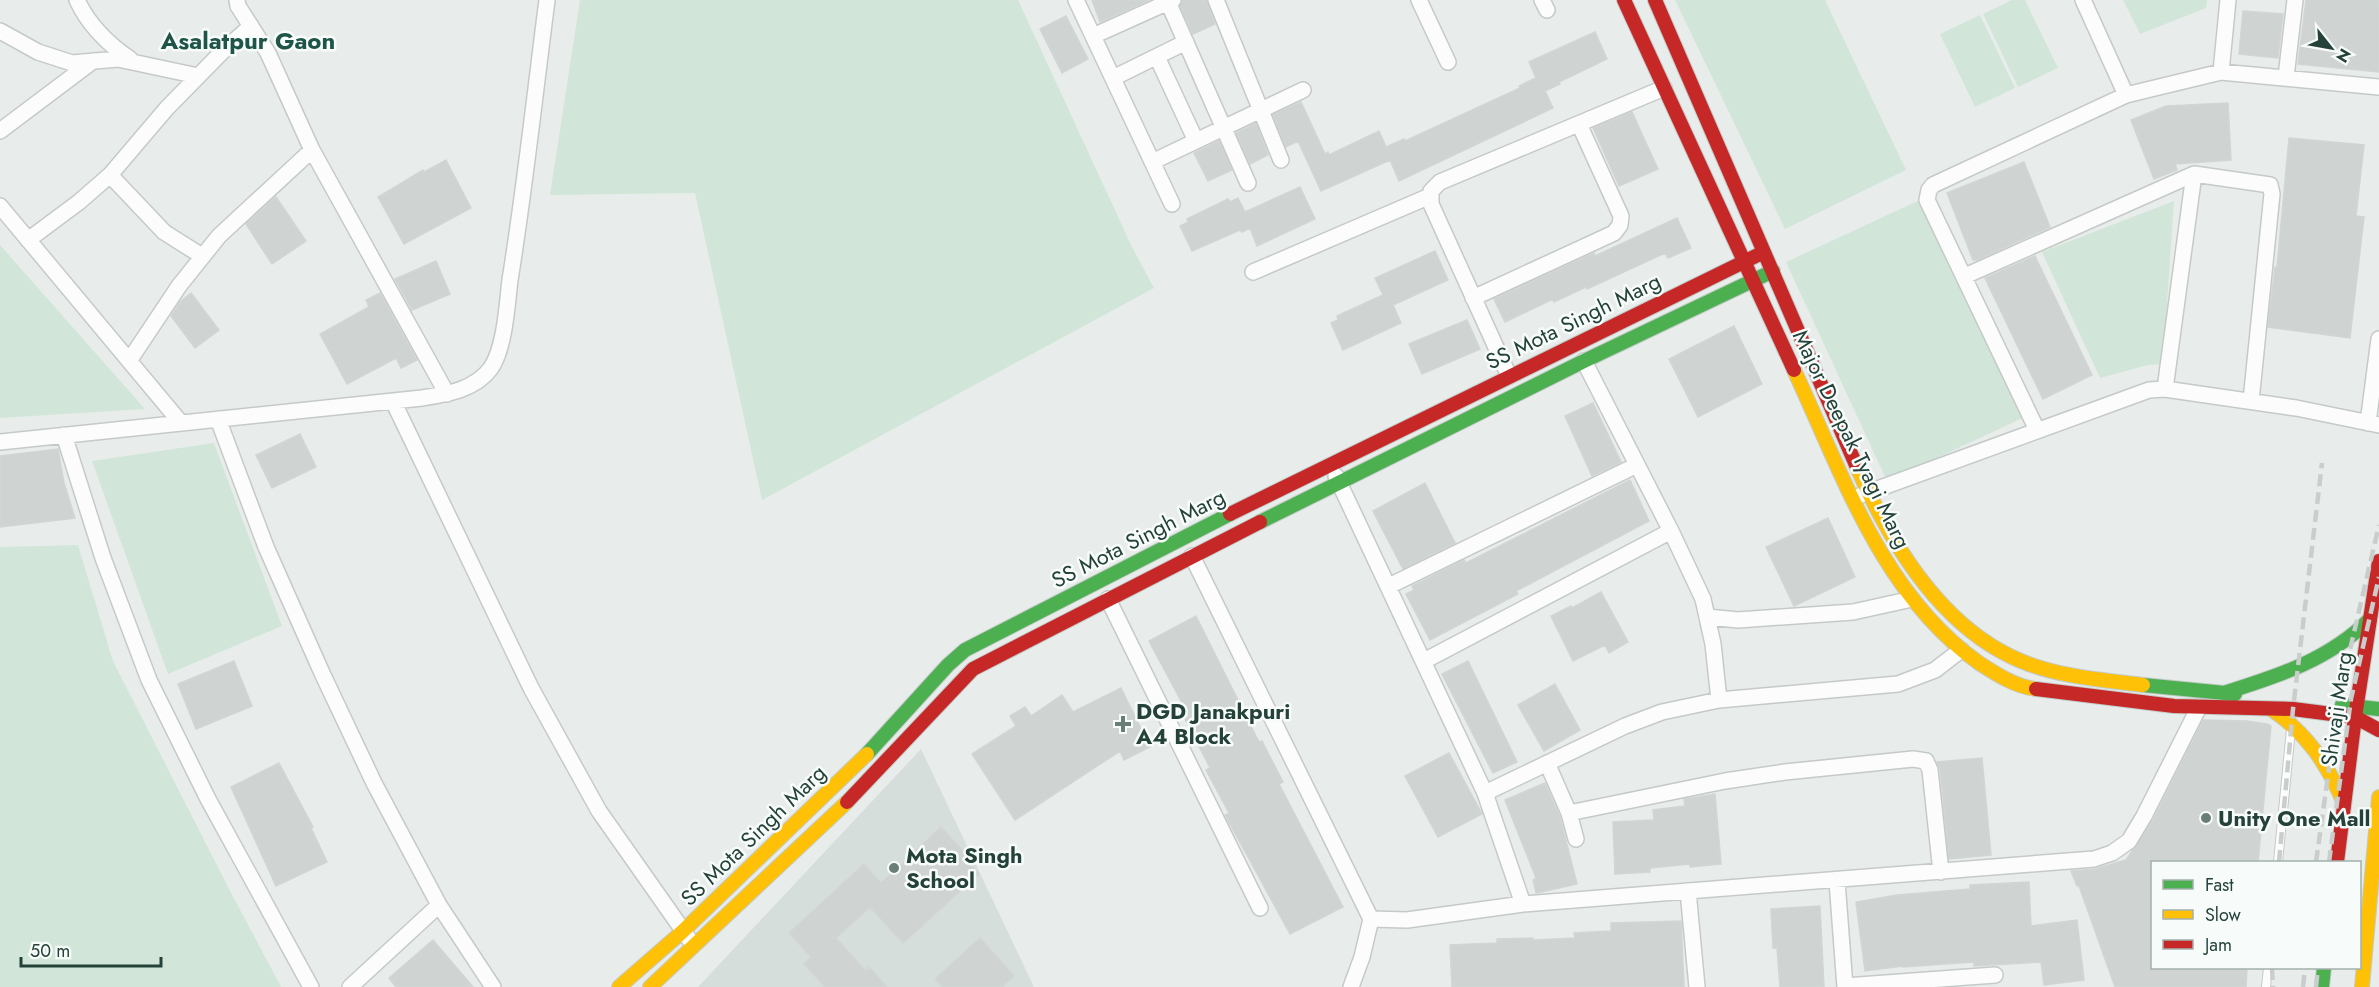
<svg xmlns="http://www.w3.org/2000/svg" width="2379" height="987" viewBox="0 0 2379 987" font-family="Jost,sans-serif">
<rect width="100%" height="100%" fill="#e8edeb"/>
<path fill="#d6dedb" d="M921 749 1034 987H698Z"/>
<path fill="#d1e6d8" d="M580 0H1018L1132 247 1154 288 762 500 695 193 550 195Z
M1675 0H1825L1906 170 1785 229Z
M2012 0H2025L2058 68 2018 87 1983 14Z
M2123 0H2207L2206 8 2140 34Z
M1980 15 2015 88 1975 107 1940 34Z
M1924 198 2025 417 1887 481 1786 262Z
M2174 201 2163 364 2148 365 2100 378 2042 252Z
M0 245 145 409 0 418Z
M214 443 282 626 168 674 92 461Z
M78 545 113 661 228 887 281 987H0V547Z"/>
<path fill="#cfd4d2" stroke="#d1d6d4" stroke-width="1.5" d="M1092 0H1149L1100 22Z
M1183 0H1206L1215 24 1193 34 1180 6Z
M2306 0H2379V72L2298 64Z
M2243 11 2283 14 2278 58 2239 54Z
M1066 16 1088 59 1062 73 1040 29Z
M1595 32 1607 59 1559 82 1560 84 1545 91 1553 108 1399 181 1390 160 1321 191 1298 141 1286 147 1273 115 1301 102 1325 154 1328 152 1329 155 1379 131 1386 147 1404 139 1405 141 1520 88 1519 86 1536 78 1529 62Z
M2228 103 2231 160 2175 164 2177 170 2154 179 2131 120 2166 106Z
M1632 112 1658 169 1619 186 1593 128Z
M1256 123 1268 155 1250 164 1236 133Z
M2289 138 2364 145 2356 216 2364 217 2350 338 2268 327 2275 267H2277Z
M1219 141 1232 170 1208 181 1194 153Z
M446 160 471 208 404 244 378 197 423 170 424 172Z
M2024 162 2050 227 1977 260H1973L1947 193Z
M1300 187 1315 219 1257 246 1250 228 1242 232 1240 230 1192 251 1180 226 1188 222 1187 219 1228 199 1230 202 1238 198 1245 212Z
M276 197 306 241 272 264 246 224Z
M1677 218 1691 248 1668 258 1665 253 1587 289 1586 287 1554 302 1553 299 1505 322 1494 299 1594 253 1595 256Z
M1435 251 1448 280 1393 305 1401 323 1343 350 1331 323 1338 320 1337 316 1383 295 1375 278Z
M2035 256 2092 375 2043 399 1985 278Z
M436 261 450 294 412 310 395 279Z
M191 293 219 330 195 348 171 316 181 301Z
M380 293 417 360 401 368 396 358 347 384 320 334 369 307 366 300Z
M1467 320 1480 349 1422 374 1409 344Z
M1734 326 1762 384 1698 417 1669 359Z
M1593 403 1621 462 1592 476 1565 416Z
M300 434 316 467 272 488 256 455Z
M58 449 64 483 75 518 0 527V456Z
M1630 480 1649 521 1516 591 1518 594 1430 640 1406 594 1414 590 1412 586 1464 560 1466 563Z
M1425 483 1455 543 1403 569 1373 511Z
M1828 518 1855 577 1794 606 1766 547Z
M1601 592 1628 642 1609 653 1605 645 1573 661 1551 616 1571 606 1572 608Z
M1196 616 1259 742 1262 741 1283 782 1279 784 1343 907 1290 934 1225 815 1229 813 1206 770 1210 768 1185 719 1189 716 1149 641Z
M234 661 252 706 196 729 178 684Z
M1468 661 1517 762 1493 773 1442 674Z
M1555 684 1580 730 1544 751 1518 705Z
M1121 688 1150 747 1124 760 1120 751 1015 820 972 754 1016 726 1010 716 1025 707 1031 716 1062 695 1073 712Z
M2203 720 2247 721 2267 724 2271 726 2258 862H2152V968H2247L2246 987H2115L2079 886H2077L2071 871 2095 869 2126 860 2153 820Z
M1449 753 1482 814 1438 837 1405 776Z
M1982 758 1991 855 1949 859 1940 769 1937 762Z
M279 763 313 827 311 828 327 862 276 886 231 787Z
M1545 783 1560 817 1577 884 1536 893 1533 880 1536 878 1505 800Z
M1715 794 1721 864 1690 867V864L1650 868V872L1615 874 1613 822 1654 820 1653 810 1685 806 1684 799Z
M941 827 966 854 964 857 979 874 903 943 870 907 836 938 866 971 869 967 887 987H825L804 964 811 957 789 933 864 864 881 883Z
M2029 882 2031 926 2077 920 2084 980 2044 985 2041 962 1974 966V962L1903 967V966L1865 971 1856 902 1897 895 1970 889V885Z
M1820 906 1824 987H1780L1777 948H1773L1771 909Z
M1681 921 1684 987H1452L1450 945 1497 943V939L1533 938V940L1575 938 1574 933 1611 931V923Z
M980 938 1014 976 1002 987H943L935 979Z
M433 940 473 987H396L389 978Z"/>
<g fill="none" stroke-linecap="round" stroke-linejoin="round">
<g stroke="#c5cac8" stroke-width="10">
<path id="lane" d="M2278 862 2291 729
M2266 987 2268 968"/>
</g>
<g stroke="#c5cac8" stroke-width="18">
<path id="street" d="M77 0C89 26 108 44 130 59
M237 0 238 6 268 53 312 150 447 394
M1076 0 1172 204
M1216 0 1281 160
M1419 0 1448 62
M1542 0 1547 10
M2083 0 2126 95
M1168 2 1248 183
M0 31 38 52 72 63 118 59 198 76
M1093 36 1173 0
M1157 57 1196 141
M2221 72 2228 0
M2286 77 2295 0
M1113 78 1186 42
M0 131 93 61
M1152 162 1303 90
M110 175 164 232 202 256
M0 206 181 423
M28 240 79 202 110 175 167 108 223 51 251 26
M1253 272 1430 196
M1965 276 2194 174 2270 185 2272 194 2251 401
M1473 298 1614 233 1620 225 1621 216 1579 124
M129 361 179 286 219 236 312 150
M1584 361 1671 531 1703 599 1713 644 1719 700
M1509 376 1431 204V191L1440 182 1664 88
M2165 389 2194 174
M393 401 531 688 599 811 689 939
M218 419 266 547 322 673 374 783 439 905 493 987
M2368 423 2379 339
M2037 430 1927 200 1929 190 1933 185 2126 95 2221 72 2379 87
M64 435 103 558 149 680 208 799 311 987
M0 442 422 398C447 394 475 390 491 368 505 347 507 305 510 280 525 187 535 93 547 0
M1336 476 1485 793 1523 904
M1861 495 2149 390 2165 389 2296 408 2379 425
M1192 556 1371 919 1362 957 1351 987
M1389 586 1637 465
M1108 599 1260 908
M1708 617 1738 620 1853 612 1912 599
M1424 661 1671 531
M1547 763 1569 813 1576 839
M1485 793 1625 726 1662 712 1719 700 1898 684 1935 670 1961 650
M1569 813 1725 781 1785 772 1913 759 1926 761 1930 770 1941 872
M1837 881 1845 987
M1688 891 1697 987
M1371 919 1407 920 1523 904 2094 859 2112 853 2129 841 2144 816 2199 707
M1845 986 1995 975
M350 987 439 905"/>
</g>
<g stroke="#c3cbc8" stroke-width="16">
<path id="fast" d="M1260 522 1584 361 1773 271
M2143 685 2235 694
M2224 693C2278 676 2329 660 2370 619
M2342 705 2379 709
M867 754 948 665 965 650 1230 514
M2322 987 2324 968"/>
</g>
<g stroke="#c3cbc8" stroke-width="16">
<path id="slow" d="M1794 370C1842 473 1882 595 1979 663 1996 674 2016 687 2036 689
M1856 465C1889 541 1941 628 2021 661 2059 677 2103 680 2143 685
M2271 709C2307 733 2327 764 2344 803
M619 987 682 932 867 754
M650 987 847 802
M2362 987 2379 797"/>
</g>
<g stroke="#c3cbc8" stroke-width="16">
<path id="jam" d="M1624 0 1794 370
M1655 0 1856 465
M1230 514 1764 252
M2036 689 2174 706 2293 709 2355 717 2379 730
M847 802 973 669 1260 522
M2337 862 2355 717 2379 561"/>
</g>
<use href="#lane" stroke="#fcfcfc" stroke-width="8"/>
<use href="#street" stroke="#fcfcfc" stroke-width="15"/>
<use href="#fast" stroke="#4caf50" stroke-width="14"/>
<use href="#slow" stroke="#ffc107" stroke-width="14"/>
<use href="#jam" stroke="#c62828" stroke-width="14"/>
<path stroke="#c9cdcc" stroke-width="4.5" stroke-dasharray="12 6" stroke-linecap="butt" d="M2279 862 2293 709 2322 463
M2316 862 2339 697 2379 525
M2329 862 2351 699 2379 577
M2272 968 2273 987
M2303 987 2305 968
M2316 987 2318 968"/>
</g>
<g fill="#697e78" stroke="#f7fbf9" stroke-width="2">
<path d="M1120 715h6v6h6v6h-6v6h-6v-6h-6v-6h6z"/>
<circle cx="2206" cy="818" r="6"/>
<circle cx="894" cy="868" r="6"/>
</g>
<g text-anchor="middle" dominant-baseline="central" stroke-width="5" stroke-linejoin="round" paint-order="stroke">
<g font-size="22" fill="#24423a" stroke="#f7fbf9">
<text transform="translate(1573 321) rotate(-26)">SS Mota Singh Marg</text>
<text transform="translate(1852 439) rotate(64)">Major Deepak Tyagi Marg</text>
<text transform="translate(1138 538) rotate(-27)">SS Mota Singh Marg</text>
<text transform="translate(2336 709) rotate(-82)">Shivaji Marg</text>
<text transform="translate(753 835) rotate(-44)">SS Mota Singh Marg</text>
</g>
<g font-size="22" font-weight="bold" fill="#24423a" stroke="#f7fbf9" text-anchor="start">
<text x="1136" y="711">DGD Janakpuri<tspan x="1136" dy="25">A4 Block</tspan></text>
<text x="2218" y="818">Unity One Mall</text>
<text x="906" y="855">Mota Singh<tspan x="906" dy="25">School</tspan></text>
</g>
<g font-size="24" font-weight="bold" fill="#1f5548" stroke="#f7fbf9">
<text x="248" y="40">Asalatpur Gaon</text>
</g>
</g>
<rect x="2151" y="861" width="210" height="108" fill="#f7fbf9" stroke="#a3b1ad" stroke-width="1.5"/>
<rect x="2163" y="880" width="30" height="9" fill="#4caf50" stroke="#a3b1ad" stroke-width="1.5"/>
<text x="2205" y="891" font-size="18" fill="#24423a">Fast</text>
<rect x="2163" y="910" width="30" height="9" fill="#ffc107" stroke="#a3b1ad" stroke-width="1.5"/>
<text x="2205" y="921" font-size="18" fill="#24423a">Slow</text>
<rect x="2163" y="940" width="30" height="9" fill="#c62828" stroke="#a3b1ad" stroke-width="1.5"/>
<text x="2205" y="951" font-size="18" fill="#24423a">Jam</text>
<g transform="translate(2331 48) rotate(121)" stroke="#f7fbf9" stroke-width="4.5" paint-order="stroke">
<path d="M0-4.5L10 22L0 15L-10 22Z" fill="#24423a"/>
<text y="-9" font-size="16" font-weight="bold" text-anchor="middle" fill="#24423a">N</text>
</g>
<path d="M21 957v9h140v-9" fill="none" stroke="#24423a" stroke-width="3"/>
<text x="30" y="957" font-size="18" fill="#24423a" stroke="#f7fbf9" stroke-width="4.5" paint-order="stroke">50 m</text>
</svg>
